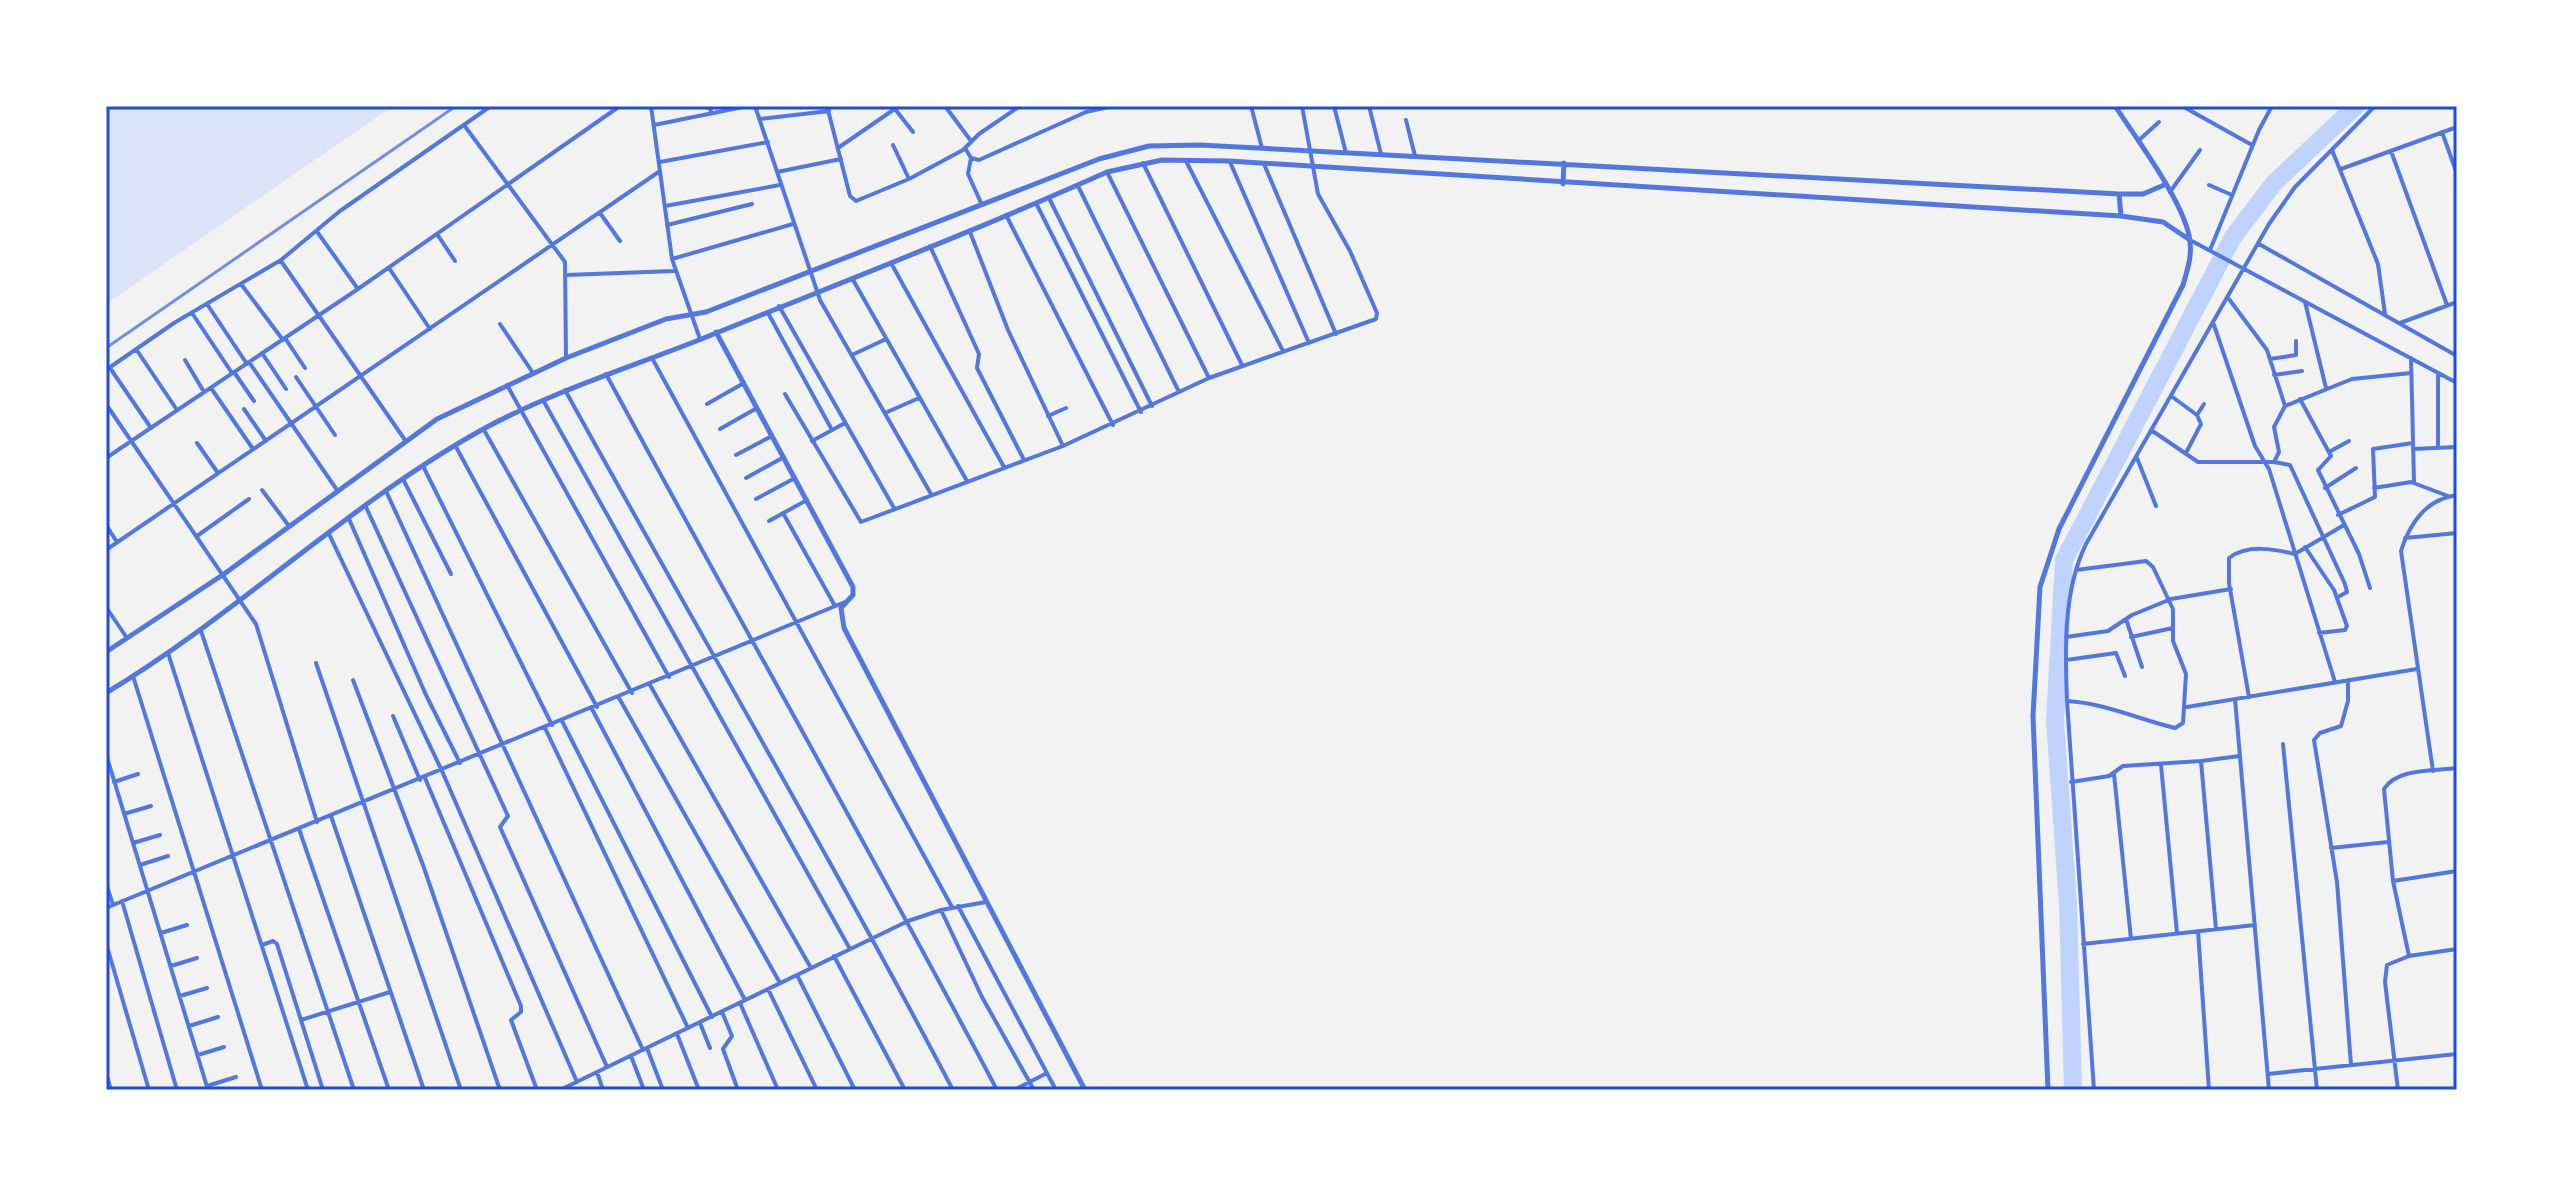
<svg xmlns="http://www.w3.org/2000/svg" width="2563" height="1196" viewBox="0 0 2563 1196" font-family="'Titillium Web',sans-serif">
<rect width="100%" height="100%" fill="#f2f2f2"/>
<path fill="#dbe4f7" d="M106 106H393L106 304Z"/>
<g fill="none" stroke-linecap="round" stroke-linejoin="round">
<path stroke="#bfd3fe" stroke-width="18" d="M2073 1090 2068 904 2055 721 2064 560 2233 237 2274 183 2356 106"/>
<path stroke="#5277de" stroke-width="4" d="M651 106 672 259 700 339
M708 106 712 113
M755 106 820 300 931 494
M827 106 850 196 856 201 909 179 963 150 979 134 1020 106
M945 106 971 141
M1251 106 1262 148
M1334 106 1346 153
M1369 106 1381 154
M2182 106 2252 145
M895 109 913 132
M760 119 829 111
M1406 120 1415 156
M464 125 565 262 566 358
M654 125 748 106
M2442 132 2457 174
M2138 141 2159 122
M893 145 909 179
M838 148 899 106
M965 148 971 158 979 160 1086 112 1113 106
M2332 150 2378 264 2385 314
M2391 151 2447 305
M971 158 968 174 982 205
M1186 161 1283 351
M660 162 768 142
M1230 162 1309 343
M1143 163 1242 365
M1264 164 1336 334
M2341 169 2457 127
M777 172 841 159
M1107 172 1209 378
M2209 185 2232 195
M1078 186 1179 392
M2170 192 2200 150
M1049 198 1152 406
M1036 203 1141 412
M665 206 780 185
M600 213 620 241
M1006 215 1113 425
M667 225 752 204
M970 232 1008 330 1063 446
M318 233 358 289
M437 234 455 261
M2190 240 2457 383
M2259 244 2457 356
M930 246 979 354 977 368 1024 460
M2210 250 2259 130 2272 106
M672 259 793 224
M281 261 405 440
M891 263 1004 467
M389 268 430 329
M566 275 674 271
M852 278 967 481
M241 284 283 340
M2229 299 2267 350 2285 406 2274 427 2279 452 2274 462
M2305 302 2326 388
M207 304 247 364
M779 306 894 508
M192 313 232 373
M768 313 832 430
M2400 323 2457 302
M500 324 533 373
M2214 325 2255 446 2269 469 2335 682
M285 338 305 368
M136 349 177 410
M262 353 286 389
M852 355 886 339
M652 358 952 907
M2411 358 2414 482
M2270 359 2296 355V341
M185 360 204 392
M249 362 337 490
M110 368 151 428
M106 370 174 323 281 260 340 211 491 106
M234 372 254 401
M606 374C735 613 870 849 997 1090
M2274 375 2302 371
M296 377 335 435
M507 385 669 677
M211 388 253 449
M565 390C694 624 829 854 953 1090
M785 394 861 522 1063 446 1209 378 1376 319 1377 313 1350 251 1318 194 1302 106
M2171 396 2197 415 2201 424 2186 453
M2300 399 2331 456 2318 470 2359 554 2370 588
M543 400 850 949
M106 404 256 624 317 822
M707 404 744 383
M2285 406 2352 379 2411 373
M244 409 266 441
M885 413 919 398
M2197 415 2204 404
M1048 416 1066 408
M720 429 757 408
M484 430 632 693
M2151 430 2198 462H2274L2290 465 2345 584 2347 592 2338 597
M812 441 845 423
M197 443 218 473
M455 445 597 707
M2438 448V373
M2413 449 2457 447
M2329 452 2349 441
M736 455 772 436
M106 458 358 289 620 106
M2137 458 2156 506
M423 466 552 725
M746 478 784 457
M403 479 451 574
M2325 488 2356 468
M2374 488 2411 482 2448 496
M262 490 289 526
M386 491 643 1050
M756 499 795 478
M366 507 508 816 500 827 607 1067
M783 513 835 606
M2338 515 2375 497 2373 449 2413 443
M349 519 426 695 460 763
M769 521 807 500
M106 525 117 542
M329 534 442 771 577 1082
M197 536 249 499
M2405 538 2457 533
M2305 547 2334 590 2347 626 2345 630 2319 633
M106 550 660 171
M106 607 127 638
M2126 619 2142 667
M201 631 354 1090
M2066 637 2108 631 2132 615 2171 599 2231 589
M2131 637 2173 628
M168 653 308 1090
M2066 660 2116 653 2125 676
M316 663 461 1090
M133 676 262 1090
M353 680 423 865 500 1090
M2348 680V701L2341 726 2320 733 2314 740 2337 882 2351 1065
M650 685 811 968
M2249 697 2229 583V558C2247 544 2274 549 2295 554L2344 525
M619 698 780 983
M2235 699 2269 1090
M2067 701C2104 703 2138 719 2175 728L2183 723 2186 674 2173 641V609L2153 567 2146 561 2076 570
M2187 707 2417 669
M592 709 745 1000
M393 716 420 780
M562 721 712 1017
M545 728 688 1028
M2283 744 2317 1090
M106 754 208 1090
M2201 761 2240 756
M2161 765 2177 933
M2433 771 2401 551C2410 523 2426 499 2457 495
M2114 774 2131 939
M425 778 521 1006V1012L511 1020 537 1090
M114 782 138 774
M2071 782 2109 776 2123 766 2201 761 2216 929
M124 814 151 806
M331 816 424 1090
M299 829 389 1090
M133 843 160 835
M2331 848 2388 842
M140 865 168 856
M2393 881 2457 871
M106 883 113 905
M122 901 177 1090
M958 906 1056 1090
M106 908 845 602
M941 910 982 997 1034 1090
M2198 931 2209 1090
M161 933 187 925
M106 943 149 1090
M2083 944 2255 925
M262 945 273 941 277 944 323 1090
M834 956 905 1090
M2409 956 2393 881 2384 789C2397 768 2434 771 2457 768
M171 966 197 958
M797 975 855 1090
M768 989 817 1090
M180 996 207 988
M740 1003 778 1090
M722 1012 732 1036 723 1049 738 1090
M301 1020 390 992
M700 1023 710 1048
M189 1026 218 1017
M677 1034 699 1090
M647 1048 663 1090
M198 1055 224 1047
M631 1056 644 1090
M597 1072 603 1090
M106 1073 111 1090
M2268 1074 2457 1054
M207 1086 236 1077
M560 1090 908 921 941 910 986 902
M1014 1090 1047 1073
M2094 1090 2067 701C2065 650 2063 591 2086 544L2269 224 2295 187 2375 106
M2398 1090 2385 982 2387 965 2409 956 2457 949"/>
<path stroke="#5277de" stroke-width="5" d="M1563 184 1564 163
M2119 194 2121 216
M716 332 853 587V595L841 608 844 628 1085 1090
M106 652 224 574 437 419 566 358 666 319 706 312 1099 159 1149 146 1200 145 2119 194H2143L2164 185
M106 693C239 613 351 501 487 427 555 391 628 368 699 340 835 285 973 232 1107 172L1162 160 1229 161 2121 216 2163 222 2190 240
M2048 1090 2033 716 2040 587 2059 529 2183 285C2187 271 2192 257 2190 242 2187 206 2136 138 2115 106"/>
<path stroke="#7290e2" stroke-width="3" d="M106 348 456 106"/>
</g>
<rect width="2563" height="1196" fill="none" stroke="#ffffff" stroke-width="216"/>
<rect x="108" y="108" width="2347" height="980" fill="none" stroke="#1d4ed8" stroke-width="3"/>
</svg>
